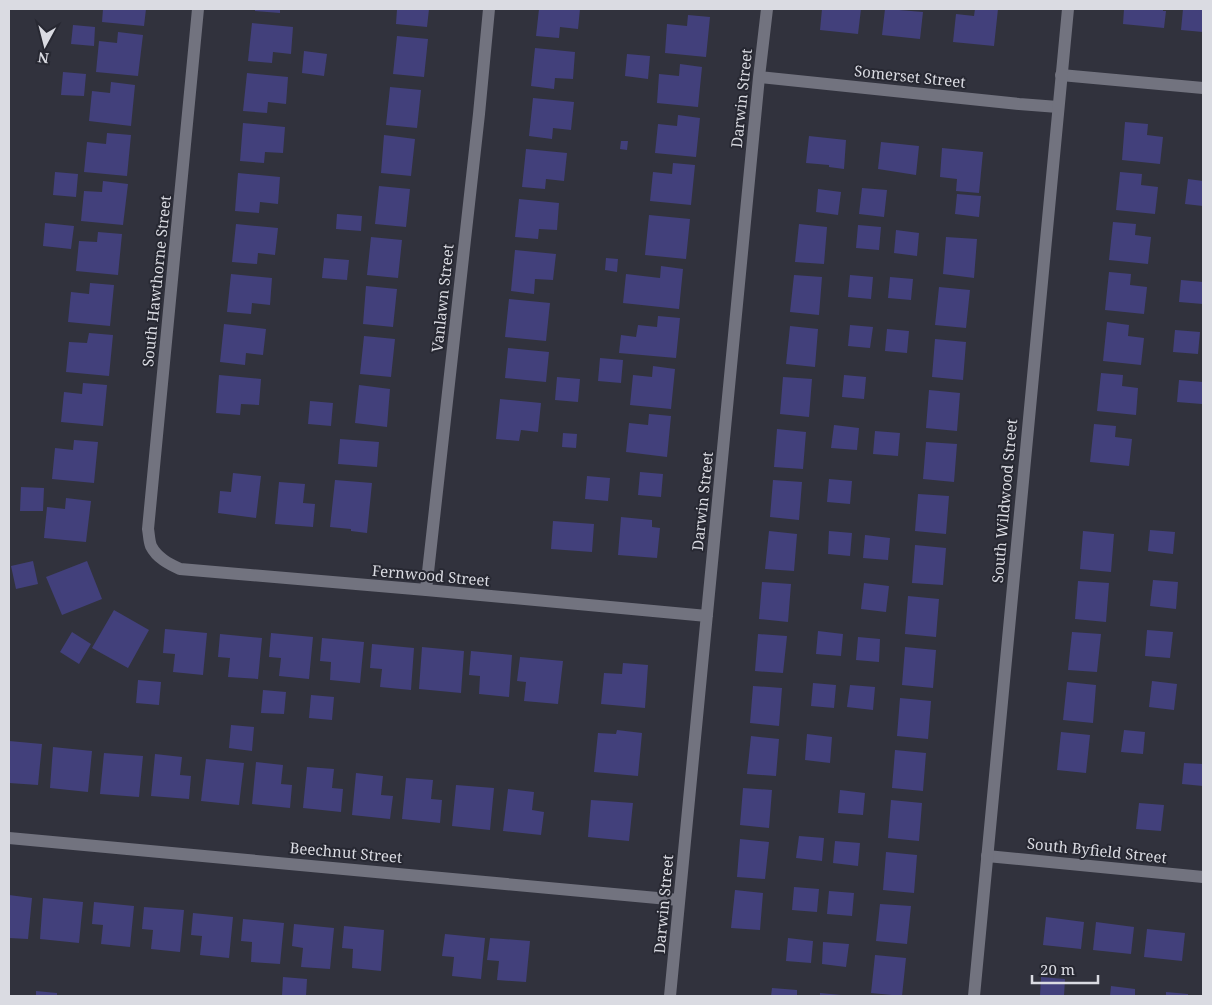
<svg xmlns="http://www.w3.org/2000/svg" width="1212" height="1005" viewBox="0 0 1212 1005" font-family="'Noto Serif',serif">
<rect width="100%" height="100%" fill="#31323d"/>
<path fill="#42407b" d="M103 9H146L144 26 102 22Z
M255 9H280V13L255 11Z
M397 9H429L427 27 396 24Z
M539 9H580L578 29 560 27 559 38 536 36Z
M822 9H861L858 34 820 30Z
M885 9H899V10L923 12 920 39 882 35Z
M975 9H998L994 46 953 42 956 14 974 16Z
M1124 9H1163V11H1166L1164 28 1123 24Z
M1183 9H1203V32L1181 30Z
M688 15 710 17 706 57 665 53 667 24 687 26Z
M252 23 293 27 291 54 273 52 272 63 248 61Z
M73 25 95 27 94 46 71 44Z
M118 32 143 35 138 76 96 72 99 41 117 43Z
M397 36 428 39 424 77 393 74Z
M535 48 575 52 573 79 555 78 554 89 531 86Z
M304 51 327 54 324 76 302 73Z
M627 54 650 56 648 79 625 76Z
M680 64 702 67 698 107 657 103 659 74 679 76Z
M63 72 86 74 84 96 61 95Z
M247 73 288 77 286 104 268 102 267 113 243 111Z
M111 82 135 85 131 126 89 121 92 91 110 93Z
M390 87 421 90 417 128 386 125Z
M533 98 574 102 571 130 553 128 552 139 529 136Z
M678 115 700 118 696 157 655 153 658 124 677 126Z
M1125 122 1148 124 1147 135 1163 137 1160 164 1122 160Z
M243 123 285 127 283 153 265 152 264 163 240 161Z
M107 133 131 135 127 176 84 172 87 142 106 144Z
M384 135 415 139 411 176 381 173Z
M809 136 846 140 844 169 829 167V165L806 163Z
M621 141H628L627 150 620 149Z
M881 142 919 146 916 175 878 169Z
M942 148 983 152 979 193 956 191 957 179 940 177Z
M526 149 567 153 564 181 546 179 545 189 522 187Z
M673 163 695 165 691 205 650 201 653 172 672 174Z
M55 172 78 174 76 197 53 195Z
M1120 172 1142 174 1141 185 1158 187 1155 214 1116 210Z
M238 173 280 177 278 204 260 202 259 213 235 211Z
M1188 179 1203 181V206L1185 204Z
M103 181 128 184 123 225 81 221 84 191 102 192Z
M379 186 410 189 406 227 375 224Z
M862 188 887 190 884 217 859 214Z
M818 189 841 192 838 215 816 212Z
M957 194 981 196 979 217 955 214Z
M519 199 559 203 557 230 539 229 538 239 515 237Z
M337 214 362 216 361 231 336 229Z
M649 215 690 219 686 259 645 255Z
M1113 222 1136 224 1135 235 1151 237 1148 264 1109 260Z
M45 223 74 226 71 249 43 246Z
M236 224 278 228 275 255 258 253 257 264 232 262Z
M799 224 827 227 824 264 795 262Z
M858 225 881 227 879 250 856 248Z
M896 230 919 233 917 256 894 253Z
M98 232 122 234 118 275 76 271 79 241 97 242Z
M371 237 402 240 398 278 367 275Z
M946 237 977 239 974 278 943 274Z
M515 250 556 254 553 280 535 279 534 294 511 291Z
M324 258 349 260 347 280 322 278Z
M606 258 618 259 617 272 605 270Z
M661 266 683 269 679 309 623 303 626 274 660 278Z
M1109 272 1131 274 1130 285 1147 287 1144 314 1105 310Z
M231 274 272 278 270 305 252 303 251 314 227 312Z
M794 275 822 277 819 315 790 312Z
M850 275 873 277 871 299 848 297Z
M890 277 913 279 911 300 888 298Z
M1181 280 1203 282V304L1179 302Z
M90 283 114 285 110 326 68 322 71 292 89 294Z
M366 286 397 289 393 327 363 324Z
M939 287 970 290 966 328 935 325Z
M509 299 550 303 546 341 505 337Z
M658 316 680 318 676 358 619 353 621 335 636 337 638 325 657 327Z
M1107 322 1129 325 1128 336 1144 338 1141 365 1103 361Z
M224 324 266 329 263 355 246 353 245 365 220 362Z
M850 325 873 327 870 348 848 346Z
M790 326 818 329 815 367 786 364Z
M887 329 909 331 907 353 885 351Z
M1175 330 1200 332 1198 354 1173 352Z
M89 333 113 335 109 376 66 372 69 342 87 343Z
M364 336 395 339 391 377 360 374Z
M935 339 966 342 963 380 932 377Z
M508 348 549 352 546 382 505 378Z
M600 358 623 360 621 383 598 381Z
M653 366 675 369 671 409 630 405 633 375 652 377Z
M1101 373 1123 375 1122 386 1138 388 1136 415 1097 411Z
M219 375 261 379 259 405 241 404 240 415 216 413Z
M844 375 866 377 864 399 842 397Z
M557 377 580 379 578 402 555 400Z
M783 377 812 379 809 417 780 414Z
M1179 380 1203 382 1202 404 1177 402Z
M83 383 107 385 103 426 61 422 64 392 82 394Z
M359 385 390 389 387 427 355 423Z
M929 390 960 393 957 431 926 428Z
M500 399 541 403 538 432 521 430 519 441 496 439Z
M310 401 333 403 331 426 308 424Z
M649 414 671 416 667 457 626 452 629 423 648 425Z
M1094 424 1116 426 1115 437 1132 439 1129 466 1090 462Z
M834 425 859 428 857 450 831 448Z
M777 429 806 432 803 469 774 467Z
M875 431 900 433 898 456 873 454Z
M563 433 577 434 576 448 562 447Z
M340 439 379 442 377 467 338 464Z
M74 440 98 442 94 483 52 479 55 448 73 450Z
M926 442 957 444 954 482 923 479Z
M640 472 663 474 661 497 638 495Z
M233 473 261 476 256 518 218 513 220 491 231 492Z
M587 476 610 478 608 501 585 499Z
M829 479 852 481 850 504 827 502Z
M335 480 372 483 367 533 351 531V529L330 527Z
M773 480 802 482 799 520 770 517Z
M279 482 305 484 303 503 315 504 313 527 275 524Z
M21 487 44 488 43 511H20Z
M918 494 949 496 946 534 915 531Z
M66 498 91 501 86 542 44 538 47 507 65 509Z
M621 517 652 520V527L660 528 657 558 618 555Z
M553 521 594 524 592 552 551 549Z
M1150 530 1175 532 1173 554 1148 551Z
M769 531 797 534 794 571 765 569Z
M829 531 852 533 850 556 828 554Z
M1083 531 1114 534 1111 572 1080 569Z
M865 535 890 538 888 560 863 558Z
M915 545 946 548 943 585 912 583Z
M33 561 38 584 16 589 11 566Z
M87 561 102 599 62 615 46 577Z
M1153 580 1178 582 1176 609 1150 606Z
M1078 581 1109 583 1106 622 1075 619Z
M762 582 791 584 788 622 759 619Z
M864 583 889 586 886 612 861 609Z
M908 596 939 599 936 637 905 634Z
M114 610 149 630 128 668 92 648Z
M165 629 207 633 203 675 173 672 175 654 163 653Z
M1147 630 1173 632 1170 658 1145 656Z
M818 631 843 634 841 656 816 654Z
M72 632 91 644 79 664 60 652Z
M1072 632 1101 634 1097 672 1068 670Z
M271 633 313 637 309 679 279 676 281 658 269 657Z
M220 634 262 638 258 679 228 677 230 658 218 657Z
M758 634 787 636 783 673 755 671Z
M858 637 880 639 879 662 856 660Z
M322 638 364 642 360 683 330 680 331 662 320 661Z
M372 644 414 648 411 690 380 687 382 669 370 668Z
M422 647 464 651 461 693 419 689Z
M905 647 936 650 933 688 902 685Z
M471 651 512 655 509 697 479 694 480 676 469 675Z
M520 657 563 661 558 704 524 701 526 682 517 681Z
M623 663 648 665 645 708 601 704 604 673 622 674Z
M138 680 161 682 159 705 136 703Z
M1152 681 1177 684 1174 710 1149 707Z
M1067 682 1096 685 1093 723 1063 720Z
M813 683 836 685 834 708 811 706Z
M850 685 875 687 873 710 847 707Z
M753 686 782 688 779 726 750 723Z
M263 690 286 692 284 714 261 713Z
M311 695 334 697 332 720 309 718Z
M900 698 931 701 928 739 897 736Z
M231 725 254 727 252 751 229 748Z
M617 730 642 733 638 776 594 772 598 733 616 734Z
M1124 730 1145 732 1143 754 1121 752Z
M1061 732 1090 735 1086 773 1057 770Z
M807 734 832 737 830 763 805 760Z
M751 736 779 739 776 776 747 774Z
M9 741 42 744 38 785 9 783Z
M53 747 92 751 88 792 50 788Z
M895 750 926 753 923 791 892 788Z
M104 753 143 756 139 797 100 794Z
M155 754 182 757 180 775 191 776 189 799 151 796Z
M206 759 244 763 239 805 201 801Z
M256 762 283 765 281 784 292 785 290 808 252 804Z
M1184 763 1203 764V786L1182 784Z
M307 767 334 769 332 788 343 789 341 812 303 808Z
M356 773 383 776 381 795 393 796 390 819 352 815Z
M406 778 433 780 431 799 442 800 440 823 402 819Z
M456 785 494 788 490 830 452 826Z
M743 788 772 790 769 828 740 825Z
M508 789 534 792 532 810 544 812 541 835 503 831Z
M840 790 865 793 863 815 838 813Z
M591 800 633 803 629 841 588 837Z
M891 800 922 803 919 841 888 838Z
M1139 803 1164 805 1161 831 1136 829Z
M799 836 824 838 822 861 796 858Z
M740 839 769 842 765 879 737 877Z
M835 841 860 843 858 866 833 863Z
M886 852 917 855 914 893 883 890Z
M794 887 819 889 817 912 792 910Z
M735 890 763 893 760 930 731 928Z
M829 891 854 893 852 916 827 914Z
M9 895 32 898 28 939 9 938Z
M43 898 83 902 79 943 40 939Z
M94 902 134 906 130 947 101 944 103 925 92 924Z
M880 904 911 906 907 944 876 941Z
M144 907 184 910 180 952 151 949 153 930 142 929Z
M193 913 233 917 229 958 200 955 202 936 191 935Z
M1046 917 1084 922 1081 949 1043 945Z
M243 919 284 923 280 964 251 962 252 942 241 941Z
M1096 922 1134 927 1131 954 1093 950Z
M294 924 334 928 330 969 301 967 303 948 292 946Z
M344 926 384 930 381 971 352 968 353 949 342 948Z
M1147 929 1185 933 1182 961 1144 957Z
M445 934 485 938 481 979 452 976 454 957 442 956Z
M490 938 530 941 526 982 497 980 499 961 487 960Z
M788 938 813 941 811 963 786 961Z
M823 942 849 944 846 967 822 964Z
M875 955 906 958 902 996 871 993Z
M283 977 307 979 306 996H282Z
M1041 977 1065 979 1064 996H1040Z
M1111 986 1135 989V996H1110Z
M772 988 797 990V996H771Z
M36 991 57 993V996H36Z
M1166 992 1188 994V996H1166Z
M820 993 841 995V996H820Z"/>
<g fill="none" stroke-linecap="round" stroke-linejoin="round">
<path stroke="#72737f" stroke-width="12" d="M198 9 148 529C149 534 149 541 151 546 157 558 169 564 180 569L426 590 707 616
M1061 75 1203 88
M759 77 1019 104 1058 107
M426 590 479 114 489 9
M9 838 679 900
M987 856 1203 877
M670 996 759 77 767 9"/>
<path stroke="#72737f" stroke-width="12" d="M974 996 1068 9"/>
</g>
<g text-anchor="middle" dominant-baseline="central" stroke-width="4" stroke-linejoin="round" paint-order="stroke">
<g font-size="15" fill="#dadbe2" stroke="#272832">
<text transform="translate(910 76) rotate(6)">Somerset Street</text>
<text transform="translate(741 98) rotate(-84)">Darwin Street</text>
<text transform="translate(156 281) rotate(-84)">South Hawthorne Street</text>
<text transform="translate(442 298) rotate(-84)">Vanlawn Street</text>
<text transform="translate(702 501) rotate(-84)">Darwin Street</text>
<text transform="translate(1004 501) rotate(-85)">South Wildwood Street</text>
<text transform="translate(431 575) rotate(5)">Fernwood Street</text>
<text transform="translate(1097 850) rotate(6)">South Byfield Street</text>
<text transform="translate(346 852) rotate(5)">Beechnut Street</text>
<text transform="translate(663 904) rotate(-85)">Darwin Street</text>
</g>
</g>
<rect width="1212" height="1005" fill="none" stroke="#dadbe2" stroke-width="20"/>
<g transform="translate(45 45) rotate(187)" stroke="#272832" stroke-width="4" paint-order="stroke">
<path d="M0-4L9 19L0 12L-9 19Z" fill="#dadbe2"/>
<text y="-8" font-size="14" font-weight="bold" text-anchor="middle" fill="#dadbe2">N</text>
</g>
<path d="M1032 975v8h66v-8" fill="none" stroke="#dadbe2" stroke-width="2.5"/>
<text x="1040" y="975" font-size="15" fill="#dadbe2" stroke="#272832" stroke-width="4" paint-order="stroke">20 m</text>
</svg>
